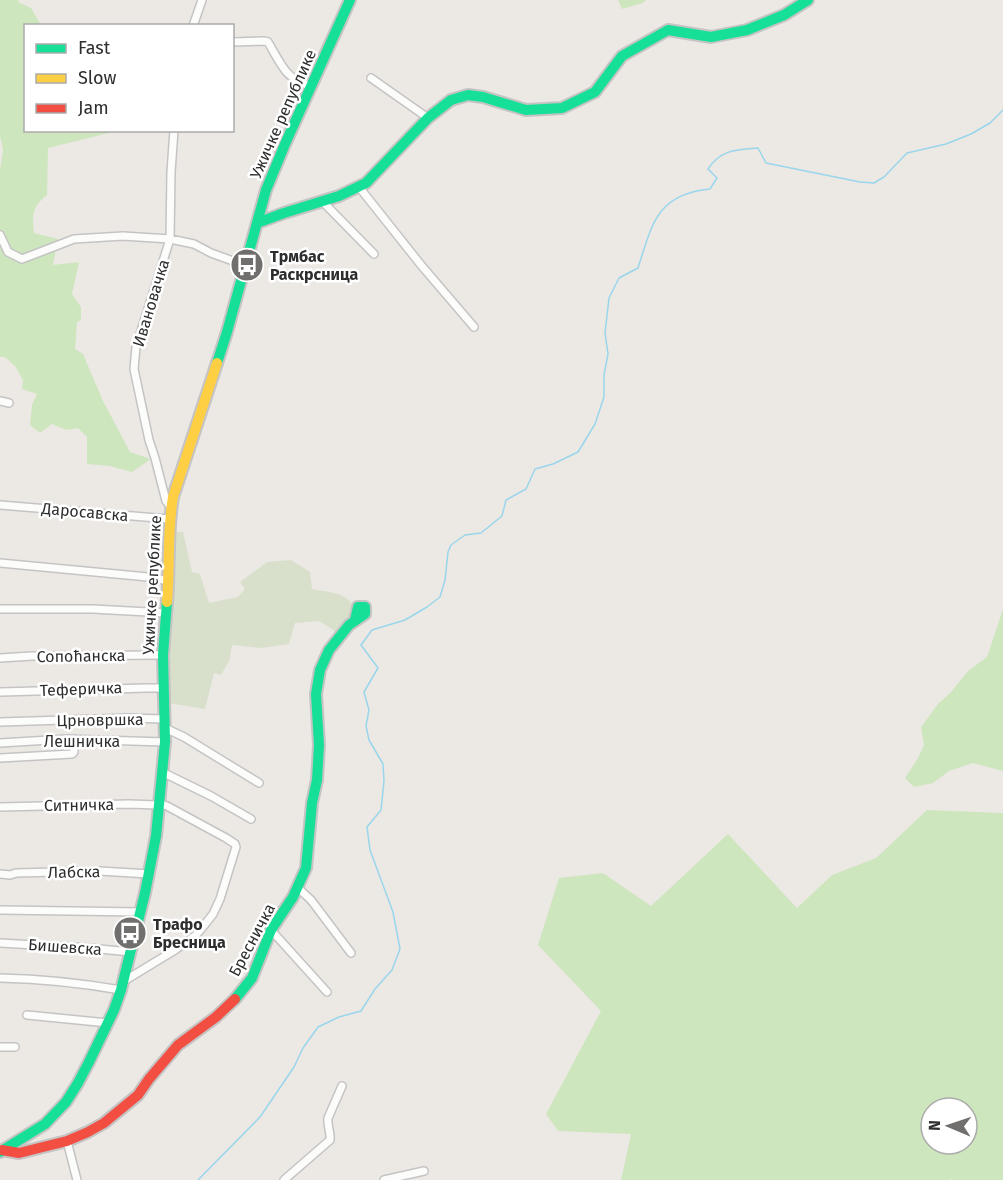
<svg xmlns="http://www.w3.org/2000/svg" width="1003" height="1180" viewBox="0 0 1003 1180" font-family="'Fira Sans',sans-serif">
<rect width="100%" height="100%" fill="#ece8e4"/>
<path fill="#cee6be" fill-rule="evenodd" d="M0 0H19L18 2 31 8 41 25 26 26V130L113 131V132L48 148 47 195C32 207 32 214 34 233L58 239 53 265 79 262 72 294 81 307V320L77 322 75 349 83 354 103 401 130 452 151 459 132 472 110 466 87 464V437L78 428 66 430 52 424 40 433 30 425 32 405 37 394 22 389 23 380 15 366 5 357H0V170L3 150 0 136Z
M618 0H646L643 3 622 9Z
M1003 609V771L973 763 949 771 933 783 914 787 905 778 918 758 924 745 921 727 938 704 951 692 968 671 987 657Z
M927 810 1003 813V1180H954L951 1179 950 1180H621L631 1134 558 1131 546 1114 601 1011 538 945 559 878 603 873 651 906 728 834 797 908 832 875 876 858ZM931 1108H967V1144H931Z"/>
<path fill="#d8e0cc" d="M172 532H183L192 572 200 574 209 603 238 597 245 589 240 582 267 562 291 560 310 572 312 589C327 592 346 592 353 606L349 619 338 633 319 621 295 623 289 644 262 648 232 645 229 661 221 675 214 673 205 709 168 703 166 685Z"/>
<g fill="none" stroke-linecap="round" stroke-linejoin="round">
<path stroke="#99d6ec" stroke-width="1.5" d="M198 1180 260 1117 294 1067 303 1048 318 1027 339 1017 361 1011 375 989 392 970 400 949 393 912 370 850 367 827 381 810 384 781 383 764 369 740 366 726 369 710 364 692 378 668 361 645 372 630 405 620 427 607 440 597 445 580 448 552 451 545 465 535 481 533 502 516 506 500 526 489 535 469 553 464 578 452 595 424 604 397V375L608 354 605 333 609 298 619 278 638 268C652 224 657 194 710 189L717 178 708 169C721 149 737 150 758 148L766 163 860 182 874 183 884 177 907 153 946 144 971 134 990 123 1003 110"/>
<g stroke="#c5c4c5" stroke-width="10">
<path id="street" d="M193 26 202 0
M232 42 264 41 268 42C280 62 286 81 311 86
M371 78 428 118
M359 187 421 265 474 327
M324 203 374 254
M0 235 8 252 22 259 74 239 123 236 170 239 194 244 211 253 233 261 244 268
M0 401 9 403
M0 505 169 519
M171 507 166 501 155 458 149 440 134 369 136 347 170 239 171 172 174 130
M0 563 148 577 169 581
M0 609H93L166 613
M0 658 32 656 163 655
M0 692 146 688H163
M0 722 128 718 164 719
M165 728 184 737 259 783
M0 743 66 739 165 742
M0 758 72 754 74 752V739
M162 772 211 796 251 819
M0 807 129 804 158 805
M0 874 10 875 16 873 100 871 149 874
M298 888 311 900 351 953
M0 910 141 912
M271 930 327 992
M0 943 89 948 131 952
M0 978C41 979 81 983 121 990
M124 981 175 950 196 935 206 923 213 914 220 899 236 847 235 844 226 838 167 806 158 803
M27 1015 108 1023
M0 1047H15
M67 1141 77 1180
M284 1180 330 1140C331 1133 327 1126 328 1118L342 1086
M384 1180 424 1171"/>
</g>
<g stroke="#c5c4c5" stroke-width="14">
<path id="fast" d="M257 223 284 213 339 196 366 183 428 118 451 100 468 95 483 97 526 110 562 108 595 92 622 56 668 30 711 37 747 30 784 15 808 0
M217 363 227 332 266 190 285 144 350 0
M235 999 252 978 271 930 293 897 306 868 312 803 317 780 319 745 316 694 320 670 329 650 349 625 365 614V607H358L355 620
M0 1152 45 1124 66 1102 78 1083 89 1062 114 1010 121 990 145 893 156 836 165 742 163 655 167 602"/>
</g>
<g stroke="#c5c4c5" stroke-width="14">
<path id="slow" d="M167 602C170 567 167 532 173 497L217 363"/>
</g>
<g stroke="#c5c4c5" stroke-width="14">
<path id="jam" d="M2 1150 19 1153 67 1141 88 1132 104 1123 138 1095 149 1079 178 1045 216 1017 235 999"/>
</g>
<use href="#street" stroke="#fcfcfb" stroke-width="7"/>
<use href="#fast" stroke="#16e098" stroke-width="10"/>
<use href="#slow" stroke="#ffcf43" stroke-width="10"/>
<use href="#jam" stroke="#f24e42" stroke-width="10"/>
</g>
<defs>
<g id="bus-disc" transform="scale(1.725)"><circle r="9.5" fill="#706f6e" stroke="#fff"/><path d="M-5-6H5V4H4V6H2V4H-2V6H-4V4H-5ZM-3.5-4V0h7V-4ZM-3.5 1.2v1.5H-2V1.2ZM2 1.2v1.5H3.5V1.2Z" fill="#fff"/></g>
</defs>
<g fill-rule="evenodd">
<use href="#bus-disc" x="247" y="265"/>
<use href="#bus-disc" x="130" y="933"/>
</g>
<g text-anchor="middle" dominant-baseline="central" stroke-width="5" stroke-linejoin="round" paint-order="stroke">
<g font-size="16" fill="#2e2e2e" stroke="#fff">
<text transform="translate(283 114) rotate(-66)">Ужичке републике</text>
<text transform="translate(151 303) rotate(-73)">Ивановачка</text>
<text transform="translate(85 512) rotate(5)">Даросавска</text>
<text transform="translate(152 585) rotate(-87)">Ужичке републике</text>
<text transform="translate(81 656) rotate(-1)">Сопоћанска</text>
<text transform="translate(81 689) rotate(-2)">Теферичка</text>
<text transform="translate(100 720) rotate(-1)">Црновршка</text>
<text x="82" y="741">Лешничка</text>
<text transform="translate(79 805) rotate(-1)">Ситничка</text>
<text transform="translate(74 872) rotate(-1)">Лабска</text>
<text transform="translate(252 940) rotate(-62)">Бресничка</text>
<text transform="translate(65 947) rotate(4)">Бишевска</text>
</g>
<g font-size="16" font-weight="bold" fill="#2e2e2e" stroke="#fff" text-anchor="start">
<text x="270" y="256">Трмбас<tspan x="270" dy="18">Раскрсница</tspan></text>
<text x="153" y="924">Трафо<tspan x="153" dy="18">Бресница</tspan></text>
</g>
</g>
<rect x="24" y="24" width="210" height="108" fill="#ffffff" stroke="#ababab" stroke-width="1.5"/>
<rect x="36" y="44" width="30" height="9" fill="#16e098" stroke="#ababab" stroke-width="1.5"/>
<text x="78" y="54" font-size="18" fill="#2e2e2e">Fast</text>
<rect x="36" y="74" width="30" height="9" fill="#ffcf43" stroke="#ababab" stroke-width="1.5"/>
<text x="78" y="84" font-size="18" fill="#2e2e2e">Slow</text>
<rect x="36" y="104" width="30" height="9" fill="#f24e42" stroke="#ababab" stroke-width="1.5"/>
<text x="78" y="114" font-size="18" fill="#2e2e2e">Jam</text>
<g transform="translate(949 1126) rotate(272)"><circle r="28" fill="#ffffff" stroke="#ababab" stroke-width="1.5"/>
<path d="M0-4.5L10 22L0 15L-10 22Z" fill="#706f6e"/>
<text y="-9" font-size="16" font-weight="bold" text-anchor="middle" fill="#2e2e2e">N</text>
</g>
</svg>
